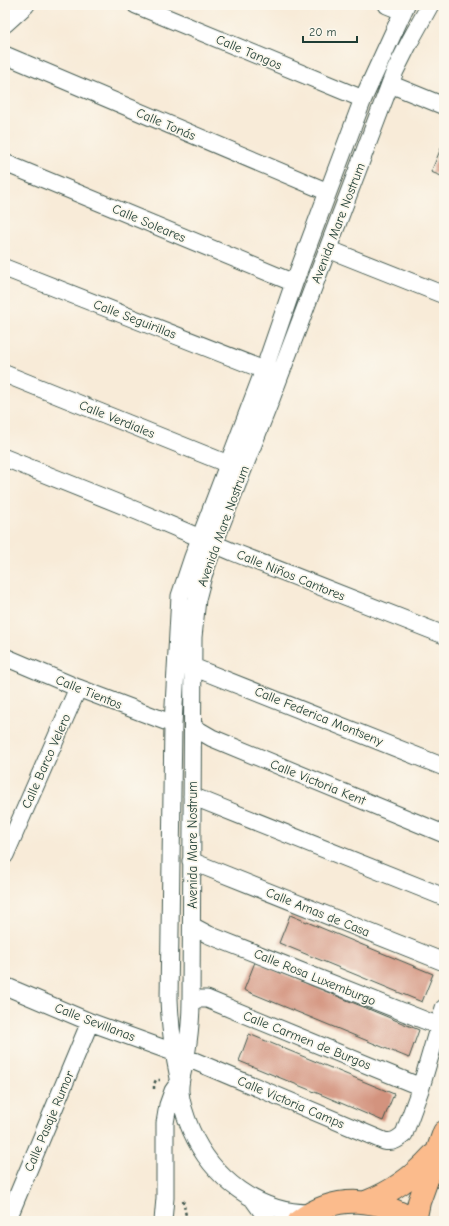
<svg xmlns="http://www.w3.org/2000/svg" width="449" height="1226" viewBox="0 0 449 1226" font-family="'Comic Neue',sans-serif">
<rect width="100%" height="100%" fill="#fbf7ec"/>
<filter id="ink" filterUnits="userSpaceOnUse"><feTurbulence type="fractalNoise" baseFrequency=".025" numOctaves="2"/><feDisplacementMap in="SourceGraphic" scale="8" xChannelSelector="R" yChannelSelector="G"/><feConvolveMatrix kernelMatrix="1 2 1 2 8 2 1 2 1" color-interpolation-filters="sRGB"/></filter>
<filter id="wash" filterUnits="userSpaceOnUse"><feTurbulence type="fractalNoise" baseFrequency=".012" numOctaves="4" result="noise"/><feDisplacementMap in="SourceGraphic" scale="16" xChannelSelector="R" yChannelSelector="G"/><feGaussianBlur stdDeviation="0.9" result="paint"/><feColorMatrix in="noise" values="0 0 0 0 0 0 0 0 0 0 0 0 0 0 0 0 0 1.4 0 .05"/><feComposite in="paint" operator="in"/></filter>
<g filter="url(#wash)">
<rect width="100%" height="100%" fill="#f8ebd8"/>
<g id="blocks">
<path fill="#d3937e" d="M444 141V177L431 172Z
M290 915 433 974 422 1002 279 943Z
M255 962 419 1030 409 1058 244 990Z
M249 1034 394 1094 383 1121 322 1095 239 1061Z"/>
</g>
</g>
<g filter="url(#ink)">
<use href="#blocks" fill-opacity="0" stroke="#40574d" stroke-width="1"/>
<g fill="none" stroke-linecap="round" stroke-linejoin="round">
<g stroke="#40574d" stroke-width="19">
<path id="minor" d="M136 5 363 99
M387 5 402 11
M5 24 26 5
M5 55 328 192
M390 84 444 106
M5 163 294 283
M328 249 444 295
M5 268 264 370
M5 374 228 464
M5 458 137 511 233 552 444 635
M5 657 78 688 173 724
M193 667 444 767
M193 727 212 738 444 834
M192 796 444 897
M5 855 78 688
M191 861 211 869 444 962
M192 926 209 935 439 1026
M5 986 90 1022 173 1052 384 1141C392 1143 397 1140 404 1134L421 1087 444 1008
M191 1001 198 999H207L421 1087
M179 1078C173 1050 170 1026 169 999L173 724 180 596 193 557 264 370 294 283 328 192 363 99 406 5
M253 1199 263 1213 267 1221
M312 1213C258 1214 212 1178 191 1130 186 1118 181 1105 180 1092 179 1079 184 1068 186 1056 189 1038 191 1020 191 1001L193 637 197 599 203 576 221 525 271 399 395 71 410 41 430 5
M7 1221 90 1022
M163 1221 165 1198V1123L168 1105 173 1091 180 1081"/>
</g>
<g stroke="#40574d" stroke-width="24">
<path id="major" d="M366 1202C392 1192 413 1177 432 1156
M299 1221C336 1193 378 1198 415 1221
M415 1221 419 1202 444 1132"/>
</g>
<path stroke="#40574d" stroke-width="2.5" stroke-dasharray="3 3" stroke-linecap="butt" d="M154 1089V1084L156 1080H160
M183 1200 187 1221"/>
<use href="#minor" stroke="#fff" stroke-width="17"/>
<use href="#major" stroke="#fbbb8c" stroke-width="22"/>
</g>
</g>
<g text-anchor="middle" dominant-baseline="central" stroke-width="3.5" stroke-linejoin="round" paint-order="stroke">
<g font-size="13" fill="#1f3d34" stroke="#fbf7ec">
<text transform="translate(249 52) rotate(23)">Calle Tangos</text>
<text transform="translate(166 124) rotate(23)">Calle Tonás</text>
<text transform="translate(149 223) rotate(23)">Calle Soleares</text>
<text transform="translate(338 223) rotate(-69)">Avenida Mare Nostrum</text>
<text transform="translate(135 319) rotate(21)">Calle Seguirillas</text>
<text transform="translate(117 419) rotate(22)">Calle Verdiales</text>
<text transform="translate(223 526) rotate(-70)">Avenida Mare Nostrum</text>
<text transform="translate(291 575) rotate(22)">Calle Niños Cantores</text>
<text transform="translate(89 692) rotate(22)">Calle Tientos</text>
<text transform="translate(319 716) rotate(22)">Calle Federica Montseny</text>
<text transform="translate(46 761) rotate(-66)">Calle Barco Velero</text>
<text transform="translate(318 782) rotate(22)">Calle Victoria Kent</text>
<text transform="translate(192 845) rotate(-90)">Avenida Mare Nostrum</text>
<text transform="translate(318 912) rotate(22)">Calle Amas de Casa</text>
<text transform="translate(315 977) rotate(22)">Calle Rosa Luxemburgo</text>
<text transform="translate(95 1022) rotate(21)">Calle Sevillanas</text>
<text transform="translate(307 1040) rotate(22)">Calle Carmen de Burgos</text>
<text transform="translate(291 1102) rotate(23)">Calle Victoria Camps</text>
<text transform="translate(49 1121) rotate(-67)">Calle Pasaje Rumor</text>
</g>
</g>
<rect width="449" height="1226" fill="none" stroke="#fbf7ec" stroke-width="20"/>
<path d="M303 36v6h54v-6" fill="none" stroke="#1f3d34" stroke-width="2"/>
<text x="309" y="36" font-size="12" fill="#1f3d34" stroke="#fbf7ec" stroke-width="3" paint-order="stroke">20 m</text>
</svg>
